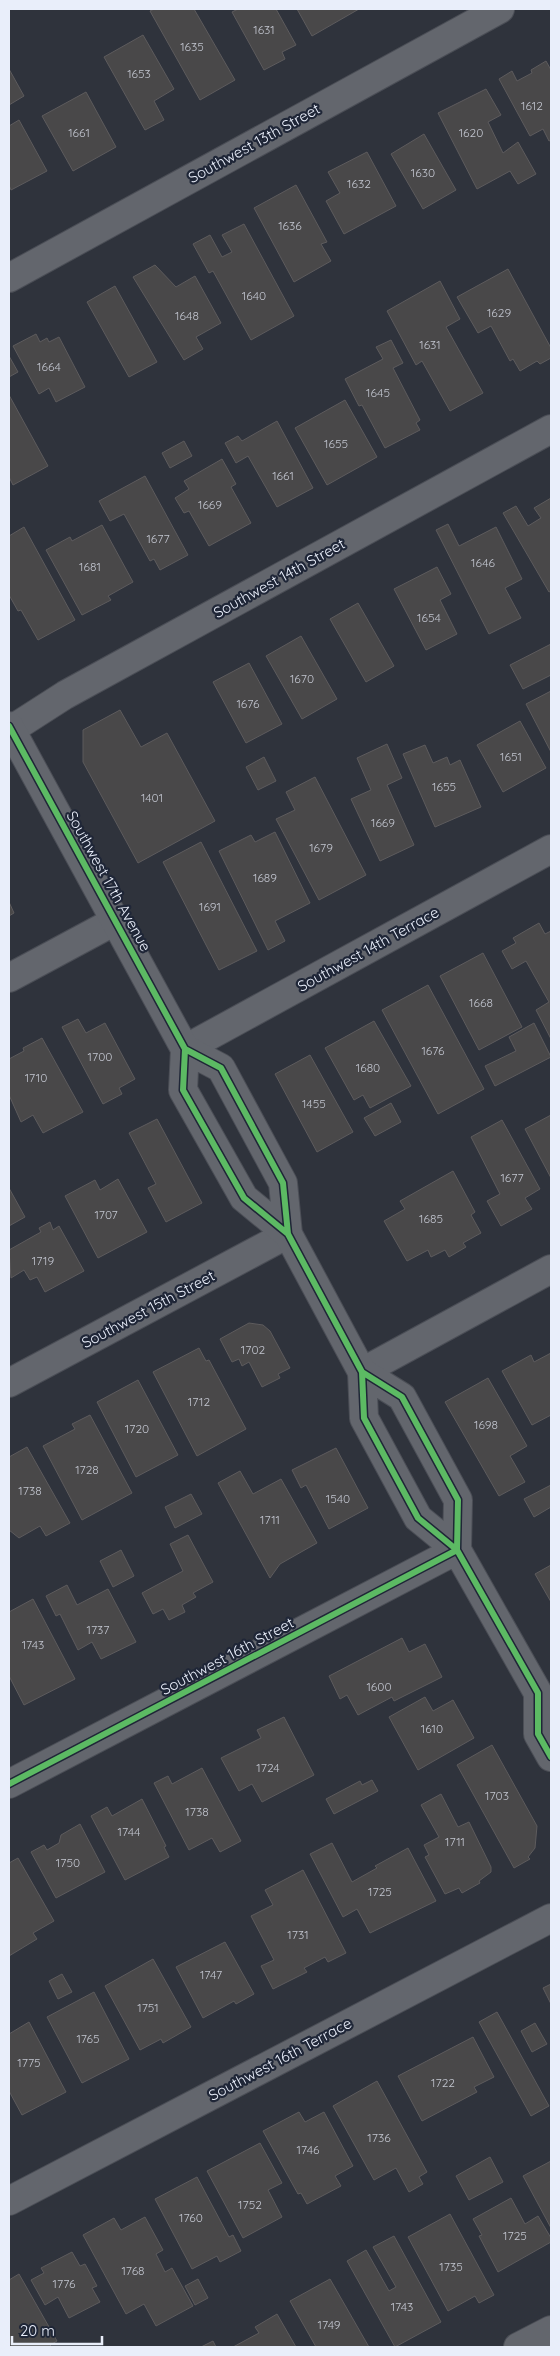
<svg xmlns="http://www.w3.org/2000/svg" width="560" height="2356" viewBox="0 0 560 2356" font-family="Quicksand,sans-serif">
<rect width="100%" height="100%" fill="#2f333c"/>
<path fill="#494849" stroke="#5d5b5d" d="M154 9H194L235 80 200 100 150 11Z
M238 9H276L296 45 282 52 285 59 264 70 232 12Z
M297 9H359L312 36Z
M143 35 174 89 154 101 164 120 145 130 104 57Z
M546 61 551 70V140L549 141 543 129 530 136 499 79 512 71 517 81 532 73 531 70Z
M9 69 24 96 9 105Z
M486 89 501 115 488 122 503 153 518 142 536 174 518 184 510 171 477 189 438 113Z
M86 92 116 147 73 171 42 116Z
M19 120 47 171 11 190 9 185V126Z
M424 134 456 190 423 209 391 154Z
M367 152 396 206 344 234 326 201 340 193 328 172Z
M296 185 327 242 321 244 331 261 294 282 254 208Z
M244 224 294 316 251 340 213 271 209 273 193 244 210 235 222 257 232 252 222 235Z
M155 265 176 287 195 276 221 323 196 337 203 349 184 360 133 277Z
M508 269 551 348V358L540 364 537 361 520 371 513 359 510 361 491 326 478 333 457 297Z
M440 281 460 319 446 327 483 393 450 411 422 361 416 365 387 311Z
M115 286 157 362 129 377 87 302Z
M36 334 40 342 47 338 49 342 59 337 85 387 56 402 49 388 39 394 13 346Z
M391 340 403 363 393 368 420 420 416 423 420 430 385 448 362 405 359 406 345 379 383 359 376 347Z
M9 356 18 372 9 377Z
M9 395 48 466 13 485 9 477Z
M345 400 377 457 327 485 295 428Z
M277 421 313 488 277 507 248 456 236 463 225 443 238 436 242 441Z
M184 441 192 456 170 468 162 453Z
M222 459 236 484 231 487 251 523 209 546 189 511 184 513 175 498 189 489 184 481Z
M145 476 188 555 160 570 154 559 150 561 124 514 110 521 99 501Z
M551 498V591L549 592 503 513 516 506 528 526 541 518 534 508Z
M448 524 459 546 496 527 522 579 505 588 521 618 489 634 436 530Z
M102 525 133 582 108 596 111 600 82 615 46 550 70 537 72 541Z
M24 527 75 620 38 640 21 610 18 611 9 595V536Z
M437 567 451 594 440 600 457 634 426 650 394 589Z
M358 603 394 666 366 682 330 619Z
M301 636 337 699 302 719 266 656Z
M551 644V675L523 689 510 665Z
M249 663 282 724 246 743 213 682Z
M551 691V752L526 704Z
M120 710 141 747 167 733 215 821 138 863 83 762V730Z
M520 721 546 768 503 792 477 745Z
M387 744 402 778 387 785 414 845 380 861 351 799 371 790 357 758Z
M425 745 433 763 447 757 450 765 460 760 481 807 435 827 403 754Z
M264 757 276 781 258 790 246 767Z
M315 777 366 875 319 900 276 819 295 810 286 792Z
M275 832 310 903 275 921 285 941 268 950 219 851 251 835 255 842Z
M201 842 257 951 219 970 163 862Z
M9 902 14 913 9 916Z
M539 923 545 934 551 931V1039L536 1010 549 1002 526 961 512 969 502 951 516 943 513 938Z
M483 953 522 1027 479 1050 440 976Z
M428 985 484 1089 438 1114 382 1010Z
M78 1019 86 1033 105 1023 135 1079 119 1088 122 1094 103 1104 62 1027Z
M374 1021 411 1086 370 1108 363 1095 354 1100 325 1048Z
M534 1023 551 1057 495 1086 485 1066 516 1051 509 1037Z
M42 1038 83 1112 43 1133 33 1115 21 1122 9 1095V1059L24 1051 23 1048Z
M310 1055 353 1132 317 1152 275 1074Z
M391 1103 401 1122 375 1136 364 1118Z
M551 1115V1178L525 1129Z
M157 1119 202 1203 166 1222 148 1188 156 1184 129 1133Z
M502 1120 540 1189 525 1198 532 1209 501 1226 487 1201 500 1194 471 1137Z
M453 1171 475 1212 471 1215 481 1233 463 1243 466 1247 449 1257 445 1250 431 1257 428 1250 407 1261 384 1221 405 1209 400 1201Z
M118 1179 147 1232 98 1258 65 1196 95 1180 100 1190Z
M9 1188 25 1217 9 1226Z
M50 1222 53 1230 59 1226 84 1271 45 1292 37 1277 30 1280 24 1270 11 1278 9 1250 41 1232 39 1228Z
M249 1323 263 1325 270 1331 290 1368 278 1374 280 1378 262 1387 249 1362 242 1366 239 1359 232 1362 220 1339Z
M199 1348 206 1361 209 1360 246 1429 197 1456 153 1372Z
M551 1353V1415L532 1425 502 1371 531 1355 534 1362Z
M488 1378 527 1446 510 1456 525 1482 499 1496 445 1402Z
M138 1380 178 1455 136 1477 97 1402Z
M90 1415 132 1493 82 1520 43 1446 75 1429 72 1424Z
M27 1447 70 1523 46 1536 40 1526 19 1538 9 1530V1457Z
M336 1448 368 1508 329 1529 306 1485 301 1488 292 1470Z
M240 1471 253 1494 281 1479 317 1543 280 1564 270 1578 218 1483Z
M551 1485V1507L534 1517 524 1499Z
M191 1494 202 1514 175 1528 165 1507Z
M188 1535 213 1582 193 1593 196 1597 182 1605 185 1612 169 1620 163 1609 153 1614 142 1593 183 1571 170 1544Z
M121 1550 134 1576 113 1587 100 1561Z
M551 1565V1602L535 1574Z
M67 1585 77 1605 108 1589 136 1642 101 1659 92 1642 78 1650 60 1614 56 1616 46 1596Z
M33 1599 75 1679 24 1705 9 1676V1612Z
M402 1638 409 1652 425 1644 442 1677 394 1701 392 1697 358 1715 347 1695 340 1699 329 1676Z
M425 1697 433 1711 453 1700 474 1738 418 1770 389 1717Z
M284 1717 314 1775 262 1802 252 1784 239 1791 221 1758 261 1738 257 1730Z
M492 1745 537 1826 535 1848 528 1857 530 1859 514 1868 457 1765Z
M202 1768 241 1841 220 1852 212 1838 189 1850 154 1783 168 1776 172 1784Z
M372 1780 378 1791 334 1814 326 1799 360 1781 362 1785Z
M441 1794 458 1827 469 1822 491 1867V1872L479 1881 480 1883 462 1893 459 1888 445 1894 425 1857 429 1855 424 1845 439 1837 421 1805Z
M142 1799 166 1846 164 1847 169 1857 125 1880 91 1816 107 1807 112 1816Z
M80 1824 105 1872 56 1898 31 1852 44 1845 47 1850 59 1843 61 1835Z
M332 1843 352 1882 377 1868 375 1866 408 1848 436 1901 370 1933 357 1909 343 1917 310 1854Z
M18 1858 54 1921 33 1933 37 1939 9 1956V1863Z
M303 1870 346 1953 328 1962 325 1957 304 1968 307 1972 273 1989 261 1966 274 1960 251 1916 273 1905 265 1890Z
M225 1942 254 1994 236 2004 234 2001 203 2018 176 1967Z
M153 1959 191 2027 163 2043 161 2039 140 2050 105 1986Z
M62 1974 72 1992 58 1999 49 1981Z
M551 1984V2004L543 1988Z
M94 1992 129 2059 82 2083 47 2017Z
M497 2012 549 2106 531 2116 479 2022Z
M29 2022 66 2092 22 2115 9 2091V2034Z
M535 2023 547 2044 532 2052 521 2031Z
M473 2037 494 2077 474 2087 477 2092 422 2121 398 2076Z
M377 2081 427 2172 419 2177 423 2184 409 2192 396 2168 374 2180 333 2106Z
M299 2112 305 2122 324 2112 353 2166 335 2176 341 2186 307 2204 301 2193 298 2194 263 2131Z
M260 2143 282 2183 268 2190 282 2217 243 2238 207 2171Z
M490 2157 503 2182 469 2200 456 2176Z
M551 2161V2228L523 2176Z
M197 2177 229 2237 233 2235 241 2251 220 2262 217 2256 192 2269 155 2199Z
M511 2198 525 2224 538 2216 551 2238V2242L498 2272 479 2236 482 2235 473 2219Z
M450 2214 494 2295 479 2303 475 2296 448 2311 408 2237Z
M145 2217 163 2250 156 2254 165 2272 172 2268 193 2306 156 2326 144 2304 126 2314 83 2235 114 2218 121 2230Z
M394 2236 441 2322 395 2347 347 2261 366 2250 389 2291 396 2287 373 2247Z
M72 2252 80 2266 85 2264 97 2286 92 2288 100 2302 69 2318 58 2297 45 2305 31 2280 44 2273 41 2268Z
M19 2274 57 2341 50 2345 52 2347H9V2280Z
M198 2279 208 2298 195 2305 185 2286Z
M330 2279 369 2347H316L290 2301Z
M277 2314 296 2347H233L259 2333 255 2327Z
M213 2341 216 2347H201Z"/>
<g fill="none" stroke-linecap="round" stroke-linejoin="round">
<g stroke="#4b4e56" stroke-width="30">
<path id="street" d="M9 278 500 9
M9 731 65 695 551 429
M9 978 117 920
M185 1049 551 849
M362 1372 551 1269
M9 1383 288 1234
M9 2201 551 1918
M518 2347 551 2330"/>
</g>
<g stroke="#4b4e56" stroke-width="30">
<path id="secondary" d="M9 726 185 1049 183 1090 244 1198 288 1234 362 1372 364 1418 418 1518 457 1550 538 1693V1734L551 1757
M185 1049 221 1068 283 1183 288 1234
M362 1372 402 1397 458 1500 457 1550
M9 1784 457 1550"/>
</g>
<use href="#street" stroke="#63666d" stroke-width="28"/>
<use href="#secondary" stroke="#63666d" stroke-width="28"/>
<g stroke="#1f2637" stroke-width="9">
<path id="cycleway" d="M9 726 185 1049 183 1090 244 1198 288 1234 362 1372 364 1418 418 1518 457 1550 538 1693V1734L551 1757
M185 1049 221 1068 283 1183 288 1234
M362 1372 402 1397 458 1500 457 1550
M9 1784 457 1550"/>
</g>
<use href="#cycleway" stroke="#5cba63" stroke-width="6"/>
</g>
<g text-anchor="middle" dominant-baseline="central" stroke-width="4.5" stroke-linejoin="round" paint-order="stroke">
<g font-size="12" fill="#c1c4ce">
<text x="264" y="29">1631</text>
<text x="192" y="46">1635</text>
<text x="139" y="73">1653</text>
<text x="532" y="105">1612</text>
<text x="79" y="132">1661</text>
<text x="471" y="132">1620</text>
<text x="423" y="172">1630</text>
<text x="359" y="183">1632</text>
<text x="290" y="225">1636</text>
<text x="254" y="295">1640</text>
<text x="499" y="312">1629</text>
<text x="187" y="315">1648</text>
<text x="430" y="344">1631</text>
<text x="49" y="366">1664</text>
<text x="378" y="392">1645</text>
<text x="336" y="443">1655</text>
<text x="283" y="475">1661</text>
<text x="210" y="504">1669</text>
<text x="158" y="538">1677</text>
<text x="483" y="562">1646</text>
<text x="90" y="566">1681</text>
<text x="429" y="617">1654</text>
<text x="302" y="678">1670</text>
<text x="248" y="703">1676</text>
<text x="511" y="756">1651</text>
<text x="444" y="786">1655</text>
<text x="152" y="797">1401</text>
<text x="383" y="822">1669</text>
<text x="321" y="847">1679</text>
<text x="265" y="877">1689</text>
<text x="210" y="906">1691</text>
<text x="481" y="1002">1668</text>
<text x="433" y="1050">1676</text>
<text x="100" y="1056">1700</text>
<text x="368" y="1067">1680</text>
<text x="36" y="1077">1710</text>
<text x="314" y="1103">1455</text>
<text x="512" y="1177">1677</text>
<text x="106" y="1214">1707</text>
<text x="431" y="1218">1685</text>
<text x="43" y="1260">1719</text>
<text x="253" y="1349">1702</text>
<text x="199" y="1401">1712</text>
<text x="486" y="1424">1698</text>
<text x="137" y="1428">1720</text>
<text x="87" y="1469">1728</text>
<text x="30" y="1490">1738</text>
<text x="338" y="1498">1540</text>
<text x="270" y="1519">1711</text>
<text x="98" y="1629">1737</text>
<text x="33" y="1644">1743</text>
<text x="379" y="1686">1600</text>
<text x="432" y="1728">1610</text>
<text x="268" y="1767">1724</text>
<text x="497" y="1795">1703</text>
<text x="197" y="1811">1738</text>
<text x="129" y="1831">1744</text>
<text x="455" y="1841">1711</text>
<text x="68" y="1862">1750</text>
<text x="380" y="1891">1725</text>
<text x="298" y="1934">1731</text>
<text x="211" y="1974">1747</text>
<text x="148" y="2007">1751</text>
<text x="88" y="2038">1765</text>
<text x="29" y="2062">1775</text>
<text x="443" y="2082">1722</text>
<text x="379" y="2137">1736</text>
<text x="308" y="2149">1746</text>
<text x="250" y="2204">1752</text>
<text x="191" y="2217">1760</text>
<text x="515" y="2235">1725</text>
<text x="451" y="2266">1735</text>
<text x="133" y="2270">1768</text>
<text x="64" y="2283">1776</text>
<text x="402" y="2306">1743</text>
<text x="329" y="2324">1749</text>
</g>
<g font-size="15" fill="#e9eefa" stroke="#1f2637">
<text transform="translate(254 143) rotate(-29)">Southwest 13th Street</text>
<text transform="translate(279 578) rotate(-29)">Southwest 14th Street</text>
<text transform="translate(109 881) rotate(61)">Southwest 17th Avenue</text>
<text transform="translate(368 949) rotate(-29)">Southwest 14th Terrace</text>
<text transform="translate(148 1309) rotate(-28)">Southwest 15th Street</text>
<text transform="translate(227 1656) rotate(-28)">Southwest 16th Street</text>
<text transform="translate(280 2059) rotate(-28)">Southwest 16th Terrace</text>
</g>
</g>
<rect width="560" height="2356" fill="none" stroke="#e9eefa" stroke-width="20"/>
<path d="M12 2336v8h90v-8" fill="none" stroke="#e9eefa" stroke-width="2.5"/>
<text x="20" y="2336" font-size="15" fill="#e9eefa" stroke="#1f2637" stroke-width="4" paint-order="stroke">20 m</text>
</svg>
